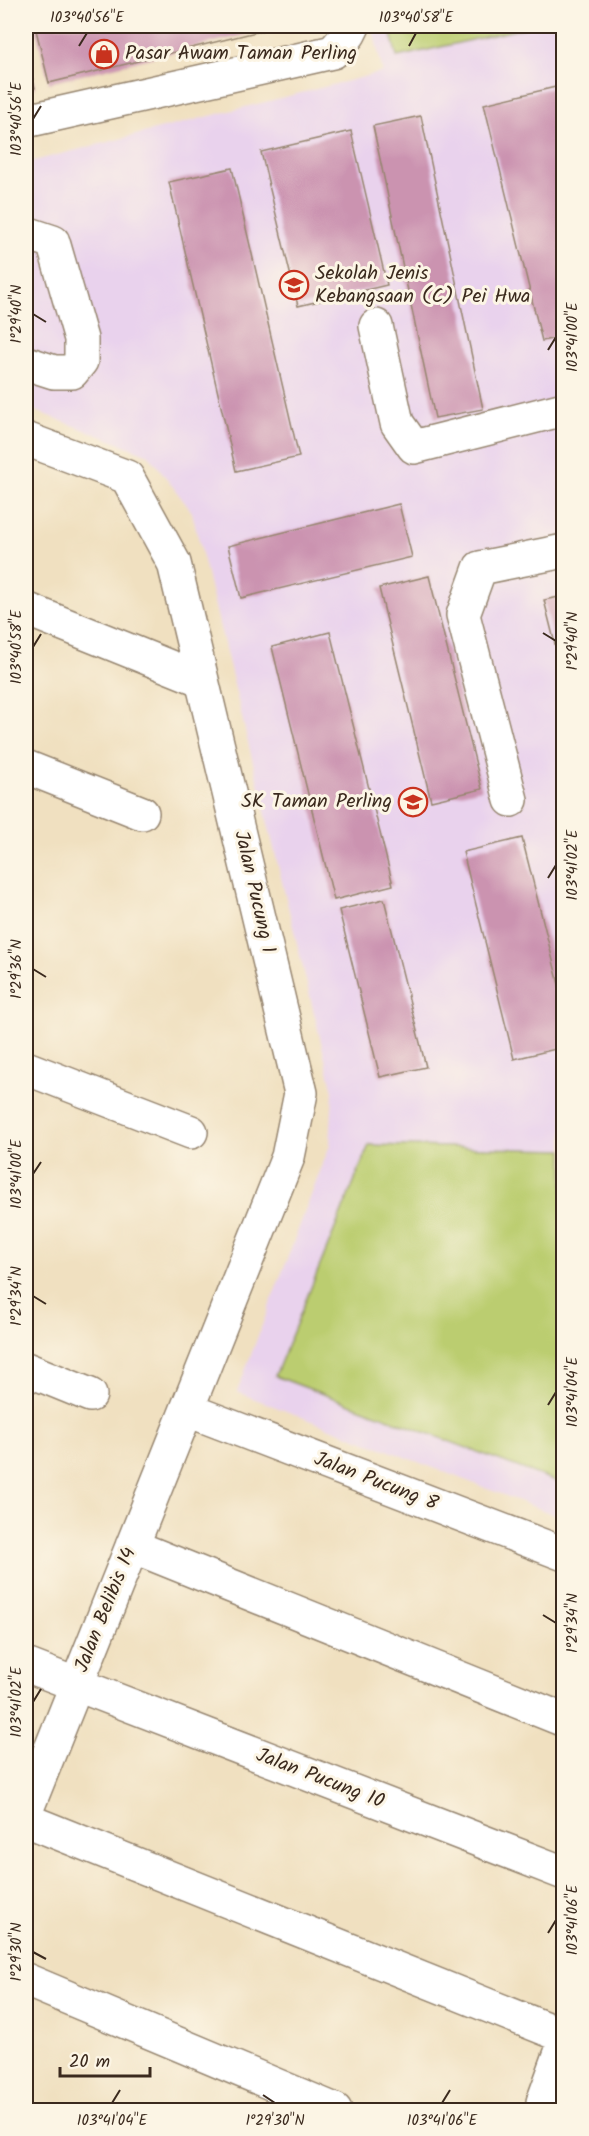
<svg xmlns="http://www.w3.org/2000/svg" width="589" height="2136" viewBox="0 0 589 2136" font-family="Kalam,sans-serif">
<rect width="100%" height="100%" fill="#fcf5e5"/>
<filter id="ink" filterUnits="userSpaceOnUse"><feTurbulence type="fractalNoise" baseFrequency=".0167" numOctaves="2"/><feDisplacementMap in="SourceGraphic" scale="12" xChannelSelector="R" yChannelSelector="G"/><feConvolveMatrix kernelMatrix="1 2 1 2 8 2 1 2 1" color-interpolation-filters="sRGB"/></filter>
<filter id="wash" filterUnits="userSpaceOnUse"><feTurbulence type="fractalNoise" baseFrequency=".008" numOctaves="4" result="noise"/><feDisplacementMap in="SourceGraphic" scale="24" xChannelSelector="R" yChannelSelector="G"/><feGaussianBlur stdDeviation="1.35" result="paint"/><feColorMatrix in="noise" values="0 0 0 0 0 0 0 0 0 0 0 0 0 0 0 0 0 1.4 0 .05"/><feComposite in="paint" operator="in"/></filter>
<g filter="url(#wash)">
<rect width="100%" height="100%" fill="#f0e0c0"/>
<path fill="#e9d2ed" d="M372 26H563V1518L237 1392 330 1145 333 1091 192 512 149 455 26 407V163L383 72Z"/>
<path fill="#bbcd70" stroke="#7b7c47" stroke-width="1.5" d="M389 26H532L397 57Z
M369 1145 563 1150V1484L275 1376Z"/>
<g id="blocks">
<path fill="#cb93b0" d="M35 26H280L49 83Z
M26 53 35 88 26 90Z
M564 85V336L542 341 484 104Z
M421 116 483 409 435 418 373 126Z
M351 131 387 285 298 306 261 152Z
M232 168 299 457 236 471 169 182Z
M399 504 412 557 241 598 228 546Z
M429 576 482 789 431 801 379 588Z
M564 596V676H563L544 600Z
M330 632 393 885 334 900 272 647Z
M522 838 564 1004V1047L514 1059 463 852Z
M384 899 426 1067 380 1077 339 910Z"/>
</g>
</g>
<g filter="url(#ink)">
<use href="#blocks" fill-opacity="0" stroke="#96856f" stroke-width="1.5"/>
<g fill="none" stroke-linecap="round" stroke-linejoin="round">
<g stroke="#96856f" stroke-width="36">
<path id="minor" d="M26 121 333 52 349 34 353 26
M26 233 53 242 81 339V361L72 372H54L26 363
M376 326 397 423 414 447 564 409
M26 439 127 477 174 563 301 1093 288 1157 26 1811
M26 609 202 680
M26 767 142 813
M511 800 463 615 480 568 564 551
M26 1068 191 1132
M26 1369 90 1395
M188 1410 564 1554
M132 1546 564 1720
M26 1665 564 1873
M26 1820 564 2036
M26 1980 335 2110
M543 2102 564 2044"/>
</g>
<use href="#minor" stroke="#fff" stroke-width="33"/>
</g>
</g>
<path fill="none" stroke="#3b2a1e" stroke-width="2" d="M79 46 87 33M409 46 416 33M33 119 41 106M33 314 46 322M548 350 556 337M543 633 556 641M33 647 41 634M548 878 556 865M33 969 46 977M33 1174 41 1162M33 1296 46 1304M548 1405 556 1392M543 1615 556 1623M33 1702 41 1689M548 1933 556 1920M33 1952 46 1959M263 2095 275 2103M112 2103 120 2090M442 2103 450 2090"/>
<defs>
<g id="shop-ring" transform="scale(1.5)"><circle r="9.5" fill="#fcf5e5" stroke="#c8321e" stroke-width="1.5"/><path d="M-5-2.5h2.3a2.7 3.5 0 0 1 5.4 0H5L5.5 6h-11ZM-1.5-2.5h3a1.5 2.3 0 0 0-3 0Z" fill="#c8321e"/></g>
<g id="school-ring" transform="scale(1.5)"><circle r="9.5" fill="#fcf5e5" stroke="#c8321e" stroke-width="1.5"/><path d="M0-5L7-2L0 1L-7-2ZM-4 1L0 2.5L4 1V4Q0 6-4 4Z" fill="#c8321e"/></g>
</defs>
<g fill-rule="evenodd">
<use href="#shop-ring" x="104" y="54"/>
<use href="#school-ring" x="294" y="285"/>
<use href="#school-ring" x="413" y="802"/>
</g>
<g text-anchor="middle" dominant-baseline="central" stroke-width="6" stroke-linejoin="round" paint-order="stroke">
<g font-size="20" fill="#3b2a1e" stroke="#fcf5e5" text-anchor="start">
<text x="125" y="54">Pasar Awam Taman Perling</text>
<text x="315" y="274">Sekolah Jenis<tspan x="315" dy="23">Kebangsaan (C) Pei Hwa</tspan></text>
<text x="392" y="802" text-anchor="end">SK Taman Perling</text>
</g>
<g font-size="20" fill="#3b2a1e" stroke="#fcf5e5">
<text transform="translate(254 892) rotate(77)">Jalan Pucung 1</text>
<text transform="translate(376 1482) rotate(21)">Jalan Pucung 8</text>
<text transform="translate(106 1610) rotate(-68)">Jalan Belibis 14</text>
<text transform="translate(320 1779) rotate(21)">Jalan Pucung 10</text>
</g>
</g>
<rect width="589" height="2136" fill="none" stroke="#fcf5e5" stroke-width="66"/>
<path d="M60 2067v9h90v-9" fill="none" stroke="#3b2a1e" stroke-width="3"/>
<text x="69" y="2067" font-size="18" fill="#3b2a1e" stroke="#fcf5e5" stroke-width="4.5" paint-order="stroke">20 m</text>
<rect x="33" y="33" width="523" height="2070" fill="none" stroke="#3b2a1e" stroke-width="2"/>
<g font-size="15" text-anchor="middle" fill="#3b2a1e">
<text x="87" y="22">103°40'56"E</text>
<text x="416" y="22">103°40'58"E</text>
<text transform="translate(16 119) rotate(-90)" y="5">103°40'56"E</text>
<text transform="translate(16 314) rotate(-90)" y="5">1°29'40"N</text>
<text transform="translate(572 337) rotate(-90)" y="5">103°41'00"E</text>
<text transform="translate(572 641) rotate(-90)" y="5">1°29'40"N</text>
<text transform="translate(16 647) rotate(-90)" y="5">103°40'58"E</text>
<text transform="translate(572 865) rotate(-90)" y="5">103°41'02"E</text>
<text transform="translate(16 969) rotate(-90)" y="5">1°29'36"N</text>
<text transform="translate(16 1174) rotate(-90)" y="5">103°41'00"E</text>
<text transform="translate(16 1296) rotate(-90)" y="5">1°29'34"N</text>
<text transform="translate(572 1392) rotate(-90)" y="5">103°41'04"E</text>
<text transform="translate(572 1623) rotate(-90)" y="5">1°29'34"N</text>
<text transform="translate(16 1702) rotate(-90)" y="5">103°41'02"E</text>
<text transform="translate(572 1920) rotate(-90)" y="5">103°41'06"E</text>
<text transform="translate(16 1952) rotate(-90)" y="5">1°29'30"N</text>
<text x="112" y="2125">103°41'04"E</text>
<text x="275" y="2125">1°29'30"N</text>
<text x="442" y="2125">103°41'06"E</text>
</g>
</svg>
